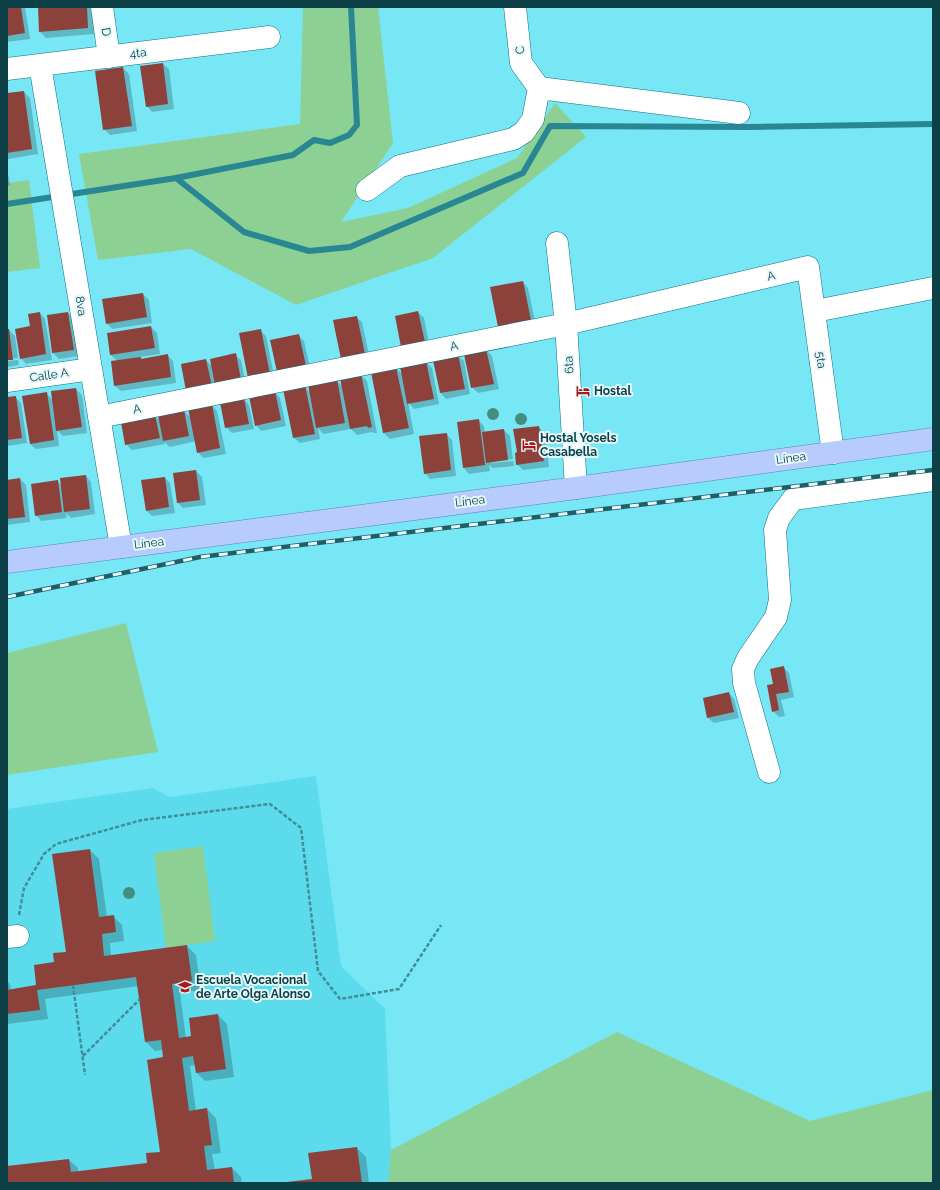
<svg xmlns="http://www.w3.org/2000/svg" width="940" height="1190" viewBox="0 0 940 1190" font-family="Raleway,sans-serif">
<rect width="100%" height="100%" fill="#77e7f6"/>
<path fill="#5cdbec" d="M316 776 341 966 385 1009 391 1150 388 1183H7V809L153 788 170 797Z"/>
<path fill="#8dd093" d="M303 7H378L393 143 341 222 408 208 517 158 555 103 586 137 433 258 296 305 191 249 98 260 79 154 300 124Z
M29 180 40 268 7 272V183Z
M126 623 158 752 7 775V653Z
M203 846 215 941 166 948 154 853Z
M617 1032 810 1121 933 1090V1183H388L391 1150Z"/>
<path fill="#0003" d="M7 7H25L30 39 7 42Z
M45 7H89L92 10 94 34 46 38 40 32Z
M163 64 169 69 174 109 152 112 147 106Z
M123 68 129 74 137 131 110 135 104 129Z
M24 92 30 98 38 154 8 159 7 158V94Z
M7 168 10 185 7 186Z
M523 282 528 288 536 326 491 288Z
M143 294 149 300 152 323 112 329 107 323Z
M418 312 424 318 430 348 408 352Z
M40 313 45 319 52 360 26 364 21 358 31 327Z
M68 313 74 319 79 356 59 359 53 353 48 316Z
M356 317 362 322 370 360 347 365Z
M151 327 157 333 160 354 140 357 142 359 167 355 173 361 176 383 121 391 115 386 117 361 111 355Z
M7 330H9L15 336 18 358 7 359Z
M260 330 266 336 275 380 255 384Z
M298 335 304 341 311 372 284 378Z
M486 350 492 356 499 389 478 393 472 387Z
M235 355 241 360 246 385 193 396 206 360 212 366Z
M458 356 464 361 470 394 446 399 441 393Z
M18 360 19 365 7 367V361Z
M426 362 432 368 439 404 414 409 408 402 414 434 390 439 384 433 372 373 396 368 403 375Z
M361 375 367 381 377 433H374L372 432 357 435 351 429 323 434 318 428 320 439 300 443 294 438 305 387 311 393 336 380 343 387Z
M76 389 82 395 87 433 63 436 57 430 59 446 36 449 30 444 46 393 53 400Z
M275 392 280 398 286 426 261 431 256 425Z
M15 397 21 403 27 443 7 446V399Z
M244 399 249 405 254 429 232 433 226 427Z
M212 405 217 411 226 454 203 458 198 452 196 441 170 447 164 442 165 444 132 450 126 444 155 416 160 421 184 411 191 418Z
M478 420 484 426 485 433 504 430 510 436 513 459 491 461V463L513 461 514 466 493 468 489 465 490 471 469 474 464 468 458 423Z
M539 427 541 429 543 438 546 441 549 467 523 470 517 464Z
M446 434 452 440 456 476 430 479 425 473Z
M196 471 202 477 206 505 183 508 178 503Z
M86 476 91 482 95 514 71 518 66 513 67 518 41 521 36 515 57 481 62 486Z
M165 478 170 483 175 513 152 516 146 510Z
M20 479 26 485 30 522 7 525V481Z
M783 667 789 673 794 697 781 700 785 716 779 717 773 711 775 684Z
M729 693 734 699 739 718 714 723 708 718Z
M90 850 99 859 107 917 113 916 122 925 124 941 110 943 111 956 187 946 196 955 201 990 180 993 186 1038 192 1037 218 1015 227 1024 234 1077 205 1081 197 1073 196 1065 190 1066 196 1111 207 1109 216 1118 221 1153 212 1154 215 1170 232 1168 241 1177 242 1183H7V1167L69 1160 78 1168V1172L148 1163 161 1153 164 1058 163 1050 155 1051 146 1042 139 986 45 999 48 1019 7 1024V981L10 984 11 990 38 986 55 963 67 952Z
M357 1148 366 1157 369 1183H288L313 1180Z"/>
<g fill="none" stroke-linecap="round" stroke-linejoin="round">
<path stroke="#288792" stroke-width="6" d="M176 178 244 232 309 251 350 247 523 173 550 126 751 127 933 124
M7 204 176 178 293 155 314 140 330 143 349 135 357 125 351 7"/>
</g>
<path fill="#8d413b" d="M7 7H21L25 33 7 36Z
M38 7H87L88 28 39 32Z
M163 63 168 104 146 107 140 66Z
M123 67 132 126 103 130 95 71Z
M24 91 32 149 7 153V93Z
M523 281 531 320 498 327 490 287Z
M143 293 147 317 106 324 102 299Z
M418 311 425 342 401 347 395 316Z
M40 312 46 354 20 359 15 329 30 326 28 314Z
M68 312 74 350 52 353 47 315Z
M357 316 365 354 341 359 333 320Z
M151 326 155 348 110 355 107 333Z
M7 329H9L13 360H7Z
M261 329 270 374 248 378 239 333Z
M299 334 306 366 277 372 270 340Z
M486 349 494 384 471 388 464 354Z
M236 353 241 380 215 385 210 359Z
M168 354 171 377 114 386 111 361 141 357V359Z
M458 354 465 389 440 393 433 360Z
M206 359 212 386 186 391 181 364Z
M426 361 434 399 407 404 400 366Z
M396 367 409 428 383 433 371 372Z
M361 374 372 427 368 428 367 426 350 429 340 378Z
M337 379 345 423 316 428 308 384Z
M305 385 315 434 293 438 283 389Z
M76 388 82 427 56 431 51 391Z
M275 391 281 420 255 426 249 396Z
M47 392 54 440 30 444 22 396Z
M16 396 22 438 7 440V397Z
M244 398 249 424 225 428 220 402Z
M212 404 220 448 197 453 188 408Z
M184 410 189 436 163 441 158 415Z
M155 415 160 438 125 445 121 422Z
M479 419 485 465 463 468 457 422Z
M539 426 544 461 516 465 515 453 517 452 513 429Z
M504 429 508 460 486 463 482 432Z
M447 433 451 470 424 474 419 436Z
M196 470 200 500 177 503 173 473Z
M86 475 90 509 64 512 60 478Z
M165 477 169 507 146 511 141 480Z
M20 478 25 517 7 519V480Z
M58 480 62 512 35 516 31 484Z
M784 666 789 692 776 694 779 710 772 712 767 685 773 684 770 669Z
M729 692 734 712 707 718 703 698Z
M90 849 99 917 114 915 116 932 102 934 104 956 187 945 192 981 172 984 179 1038 191 1036 189 1018 218 1014 226 1069 196 1073 193 1056 182 1058 189 1111 207 1108 212 1145 204 1146 207 1170 232 1167 234 1183H7V1166L69 1159 71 1172 147 1163 146 1153 160 1152 147 1060 163 1057 161 1040 145 1042 136 977 37 990 40 1010 7 1014V990L36 985 34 965 54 962 53 953 66 952 52 854Z
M357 1147 362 1183H287V1182L312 1179 308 1153Z"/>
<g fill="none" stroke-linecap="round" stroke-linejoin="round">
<g stroke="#0a717b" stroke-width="23">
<path id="minor" d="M102 7 109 57
M515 7 521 63 539 88
M40 65 121 547
M7 69 269 37
M367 190 400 166 513 139 524 132 533 119 539 88 739 113
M557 243 566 324 576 488
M815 311 933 288
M7 381 91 369
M99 417 566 324 808 267 833 453
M769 772 744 683 743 669 748 658 776 617 780 600 775 530 779 518 793 499 933 480
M7 937 18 936"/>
</g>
<g stroke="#5d84bc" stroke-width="23">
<path id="major" d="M7 562 576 488 933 439"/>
</g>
<path stroke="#3f8e98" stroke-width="2.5" stroke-dasharray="4 2" stroke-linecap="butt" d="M19 915 24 888 44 854 56 844 142 820 270 804 301 828 318 971 340 999 399 989 441 925
M73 985 85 1075
M83 1056 140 999"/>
<use href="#minor" stroke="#fff" stroke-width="22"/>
<use href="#major" stroke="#b8cbfd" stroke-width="22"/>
<g stroke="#205d65" stroke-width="4.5">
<path id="rail" d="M7 597 200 557 933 470"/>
</g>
<use href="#rail" stroke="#e5f9fc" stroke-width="3" stroke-dasharray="9" stroke-linecap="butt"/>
</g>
<g fill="#448e81">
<circle cx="493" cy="414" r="6"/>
<circle cx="521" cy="419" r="6"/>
<circle cx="129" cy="893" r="6"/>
</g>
<defs>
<g id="hotel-bare" transform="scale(1.08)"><path d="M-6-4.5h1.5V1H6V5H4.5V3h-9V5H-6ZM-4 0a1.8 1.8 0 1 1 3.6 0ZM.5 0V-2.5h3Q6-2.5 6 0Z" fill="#ab181b" stroke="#e5f9fc" stroke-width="2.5" paint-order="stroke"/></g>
<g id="school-bare" transform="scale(1.08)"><path d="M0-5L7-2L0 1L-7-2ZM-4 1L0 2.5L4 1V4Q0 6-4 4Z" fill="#ab181b" stroke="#e5f9fc" stroke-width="2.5" paint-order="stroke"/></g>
</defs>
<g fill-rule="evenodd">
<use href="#hotel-bare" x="583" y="391"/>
<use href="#hotel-bare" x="529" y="445"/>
<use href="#school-bare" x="185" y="987"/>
</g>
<g text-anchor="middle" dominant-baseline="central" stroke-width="4" stroke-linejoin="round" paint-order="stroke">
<g font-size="12" fill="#0d4046" stroke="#e5f9fc">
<text transform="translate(106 32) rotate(82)">D</text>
<text transform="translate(520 50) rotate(-96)">C</text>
<text transform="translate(138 53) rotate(-7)">4ta</text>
<text transform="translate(771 276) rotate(-13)">A</text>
<text transform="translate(81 306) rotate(81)">8va</text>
<text transform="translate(454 346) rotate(-11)">A</text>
<text transform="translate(821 360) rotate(83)">5ta</text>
<text transform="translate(569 365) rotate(-94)">6ta</text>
<text transform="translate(49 375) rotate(-8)">Calle A</text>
<text transform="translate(137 409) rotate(-11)">A</text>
<text transform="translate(791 458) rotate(-8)">Línea</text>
<text transform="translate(470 501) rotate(-7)">Línea</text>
<text transform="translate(149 543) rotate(-7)">Línea</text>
</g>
<g font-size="12" font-weight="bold" fill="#0d4046" stroke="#e5f9fc" text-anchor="start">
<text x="594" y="391">Hostal</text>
<text x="540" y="438">Hostal Yosels<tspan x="540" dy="14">Casabella</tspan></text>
<text x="196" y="980">Escuela Vocacional<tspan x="196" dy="14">de Arte Olga Alonso</tspan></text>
</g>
</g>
<rect width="940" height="1190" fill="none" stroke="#0d4046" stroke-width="16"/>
</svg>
